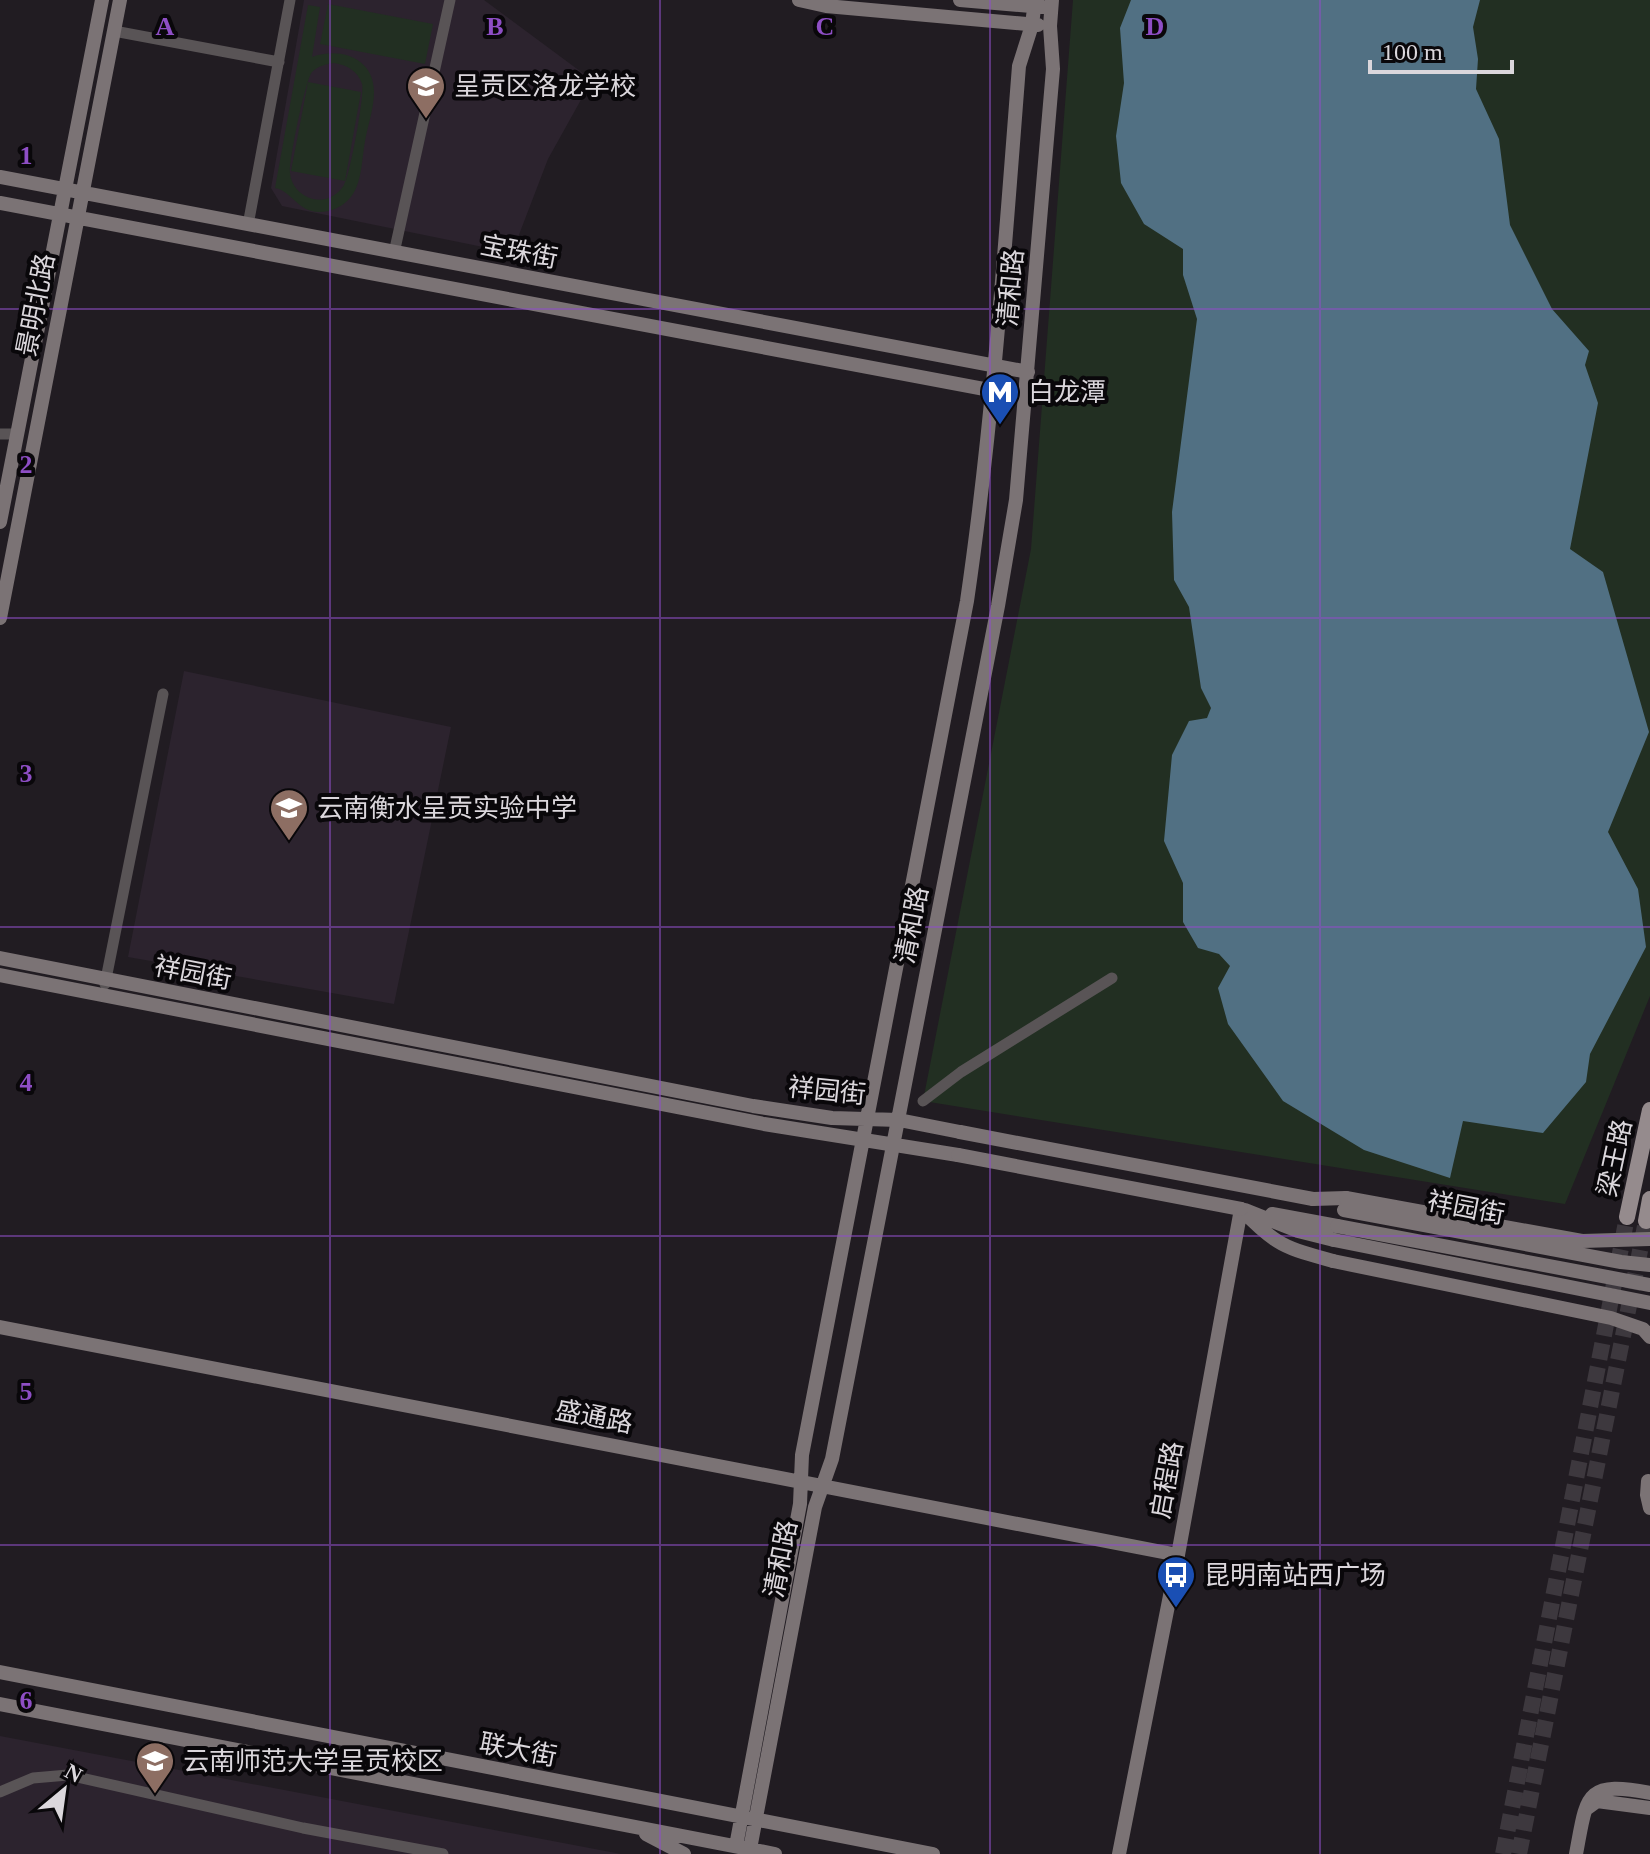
<svg xmlns="http://www.w3.org/2000/svg" width="1650" height="1854" viewBox="0 0 1650 1854" font-family="'Times New Roman','Noto Sans SC',serif">
<rect width="100%" height="100%" fill="#211c22"/>
<path fill="#2c232e" d="M304 0H484L592 80 548 159 512 253 282 206 271 188Z
M184 671 451 727 394 1004 128 957Z
M0 1736 621 1854H0Z"/>
<path fill="#222f22" fill-rule="evenodd" d="M1073 0H1650V996L1565 1204 923 1101 1031 549Z
M328 4 433 24 425 64 320 44Z
M308 5 320 7 312 57C339 47 374 57 374 92 374 108 368 125 365 141 362 158 362 180 353 194 347 203 338 209 328 211 298 217 295 192 275 188ZM334 63C347 65 358 71 362 84 365 94 350 175 344 185 337 196 325 202 313 199 300 196 291 185 290 173 289 160 305 81 312 72 318 66 326 64 334 63Z
M308 82 361 92 345 181 291 171Z"/>
<path fill="#517083" d="M1131 0H1480L1473 27 1478 59 1476 89 1499 139 1510 225 1552 309 1589 351 1585 365 1598 403 1570 549 1603 572 1649 732 1608 832 1638 889 1646 947 1590 1054 1586 1082 1543 1133 1463 1121 1450 1178 1364 1150 1283 1101 1228 1024 1218 988 1230 966 1219 954 1198 948 1183 922V883L1164 841 1172 755 1189 721 1207 718 1211 708 1201 688 1189 607 1174 580 1172 512 1197 319 1183 275V249L1144 224 1121 183 1116 136 1124 83 1120 28Z"/>
<g fill="none" stroke-linecap="round" stroke-linejoin="round">
<path stroke="#3d383e" stroke-width="16" stroke-dasharray="16 8" stroke-linecap="butt" d="M1503 1854 1627 1217
M1519 1854 1646 1221"/>
<path stroke="#595456" stroke-width="11" d="M114 31 279 62
M248 225 290 0
M394 253 450 0
M0 434H17
M105 984 163 694
M923 1101 961 1072 1112 978
M0 1792 33 1778 68 1775 303 1828 443 1854"/>
<path stroke="#7b7375" stroke-width="14" d="M799 0 826 6 1038 25
M960 0 1043 7
M0 177 1028 372
M0 203 1026 397
M0 522 102 0
M0 618 120 0
M0 958 753 1106 832 1118 899 1120 960 1132
M0 975 764 1124 958 1155
M1313 1199 1346 1198
M1241 1209C1275 1245 1285 1248 1333 1261
M1245 1210 1298 1231 1334 1240
M1272 1214 1337 1226
M0 1327 1178 1555
M1648 1481 1647 1495 1650 1508
M0 1672 933 1854
M0 1704 775 1854
M1586 1809 1597 1801 1650 1808
M646 1834 684 1854
M736 1846 800 1504 802 1455 967 601C993 423 1005 245 1019 66L1032 25 1035 0
M750 1849 815 1507 832 1459 998 606 1016 500 1053 69 1050 26 1052 0
M1119 1854 1178 1555 1241 1209
M1576 1854C1587 1796 1584 1780 1650 1793"/>
<path stroke="#958b8d" stroke-width="16" d="M1627 1217 1650 1110
M1646 1221 1650 1199"/>
<path stroke="#7b7375" stroke-width="14" d="M960 1132 1313 1199
M958 1155 1241 1209
M1346 1198 1582 1241 1650 1239
M1344 1210 1621 1262 1650 1265
M1337 1226 1650 1285
M1334 1240 1650 1303
M1333 1261 1611 1318 1643 1329 1650 1337"/>
</g>
<path fill="none" stroke="#8e4ec5" stroke-width="2" stroke-opacity="0.55" d="M330 0V1854M660 0V1854M990 0V1854M1320 0V1854M0 309H1650M0 618H1650M0 927H1650M0 1236H1650M0 1545H1650"/>
<defs>
<g id="school-pin" transform="scale(2)"><path d="M0 17L-7.5 6A9.5 9.5 0 1 1 7.5 6Z" fill="#8d6e63" stroke="#09070a"/><path d="M0-5L7-2L0 1L-7-2ZM-4 1L0 2.5L4 1V4Q0 6-4 4Z" fill="#fff"/></g>
<g id="metro-pin" transform="scale(2)"><path d="M0 17L-7.5 6A9.5 9.5 0 1 1 7.5 6Z" fill="#1a4fb4" stroke="#09070a"/><path d="M-5.5 5V-5H-3L0 0L3-5H5.5V5H3V-.5L0 4L-3-.5V5Z" fill="#fff"/></g>
<g id="bus-pin" transform="scale(2)"><path d="M0 17L-7.5 6A9.5 9.5 0 1 1 7.5 6Z" fill="#1a4fb4" stroke="#09070a"/><path d="M-5-6H5V4H4V6H2V4H-2V6H-4V4H-5ZM-3.5-4V0h7V-4ZM-3.5 1.2v1.5H-2V1.2ZM2 1.2v1.5H3.5V1.2Z" fill="#fff"/></g>
<g id="university-pin" transform="scale(2)"><path d="M0 17L-7.5 6A9.5 9.5 0 1 1 7.5 6Z" fill="#8d6e63" stroke="#09070a"/><path d="M0-5L7-2L0 1L-7-2ZM-4 1L0 2.5L4 1V4Q0 6-4 4Z" fill="#fff"/></g>
</defs>
<g fill-rule="evenodd">
<use href="#school-pin" x="426" y="86"/>
<use href="#metro-pin" x="1000" y="392"/>
<use href="#school-pin" x="289" y="808"/>
<use href="#bus-pin" x="1176" y="1575"/>
<use href="#university-pin" x="155" y="1761"/>
</g>
<g text-anchor="middle" dominant-baseline="central" stroke-width="8" stroke-linejoin="round" paint-order="stroke">
<g font-size="26" fill="#dbd7dc" stroke="#09070a" text-anchor="start">
<text x="454" y="86">呈贡区洛龙学校</text>
<text x="1028" y="392">白龙潭</text>
<text x="317" y="808">云南衡水呈贡实验中学</text>
<text x="1204" y="1575">昆明南站西广场</text>
<text x="183" y="1761">云南师范大学呈贡校区</text>
</g>
<g font-size="26" fill="#dbd7dc" stroke="#09070a">
<text transform="translate(519 252) rotate(11)">宝珠街</text>
<text transform="translate(1011 288) rotate(-85)">清和路</text>
<text transform="translate(36 305) rotate(-79)">景明北路</text>
<text transform="translate(912 925) rotate(-79)">清和路</text>
<text transform="translate(193 973) rotate(11)">祥园街</text>
<text transform="translate(827 1091) rotate(6)">祥园街</text>
<text transform="translate(1615 1158) rotate(-78)">梁王路</text>
<text transform="translate(1466 1208) rotate(11)">祥园街</text>
<text transform="translate(594 1417) rotate(11)">盛通路</text>
<text transform="translate(1167 1480) rotate(-80)">启程路</text>
<text transform="translate(781 1559) rotate(-79)">清和路</text>
<text transform="translate(518 1750) rotate(11)">联大街</text>
</g>
</g>
<g font-size="26" text-anchor="middle" font-weight="bold" fill="#8e4ec5" stroke="#09070a" stroke-width="8" stroke-linejoin="round" paint-order="stroke">
<text x="165" y="35">A</text>
<text x="495" y="35">B</text>
<text x="825" y="35">C</text>
<text x="1155" y="35">D</text>
<text x="26" y="164">1</text>
<text x="26" y="473">2</text>
<text x="26" y="782">3</text>
<text x="26" y="1091">4</text>
<text x="26" y="1400">5</text>
<text x="26" y="1709">6</text>
</g>
<g transform="translate(64 1790) rotate(29)" stroke="#09070a" stroke-width="6" paint-order="stroke">
<path d="M0-6L14 30L0 20L-14 30Z" fill="#dbd7dc"/>
<text y="-12" font-size="22" font-weight="bold" text-anchor="middle" fill="#dbd7dc">N</text>
</g>
<path d="M1370 60v12h142v-12" fill="none" stroke="#dbd7dc" stroke-width="4"/>
<text x="1382" y="60" font-size="24" fill="#dbd7dc" stroke="#09070a" stroke-width="6" paint-order="stroke">100 m</text>
</svg>
